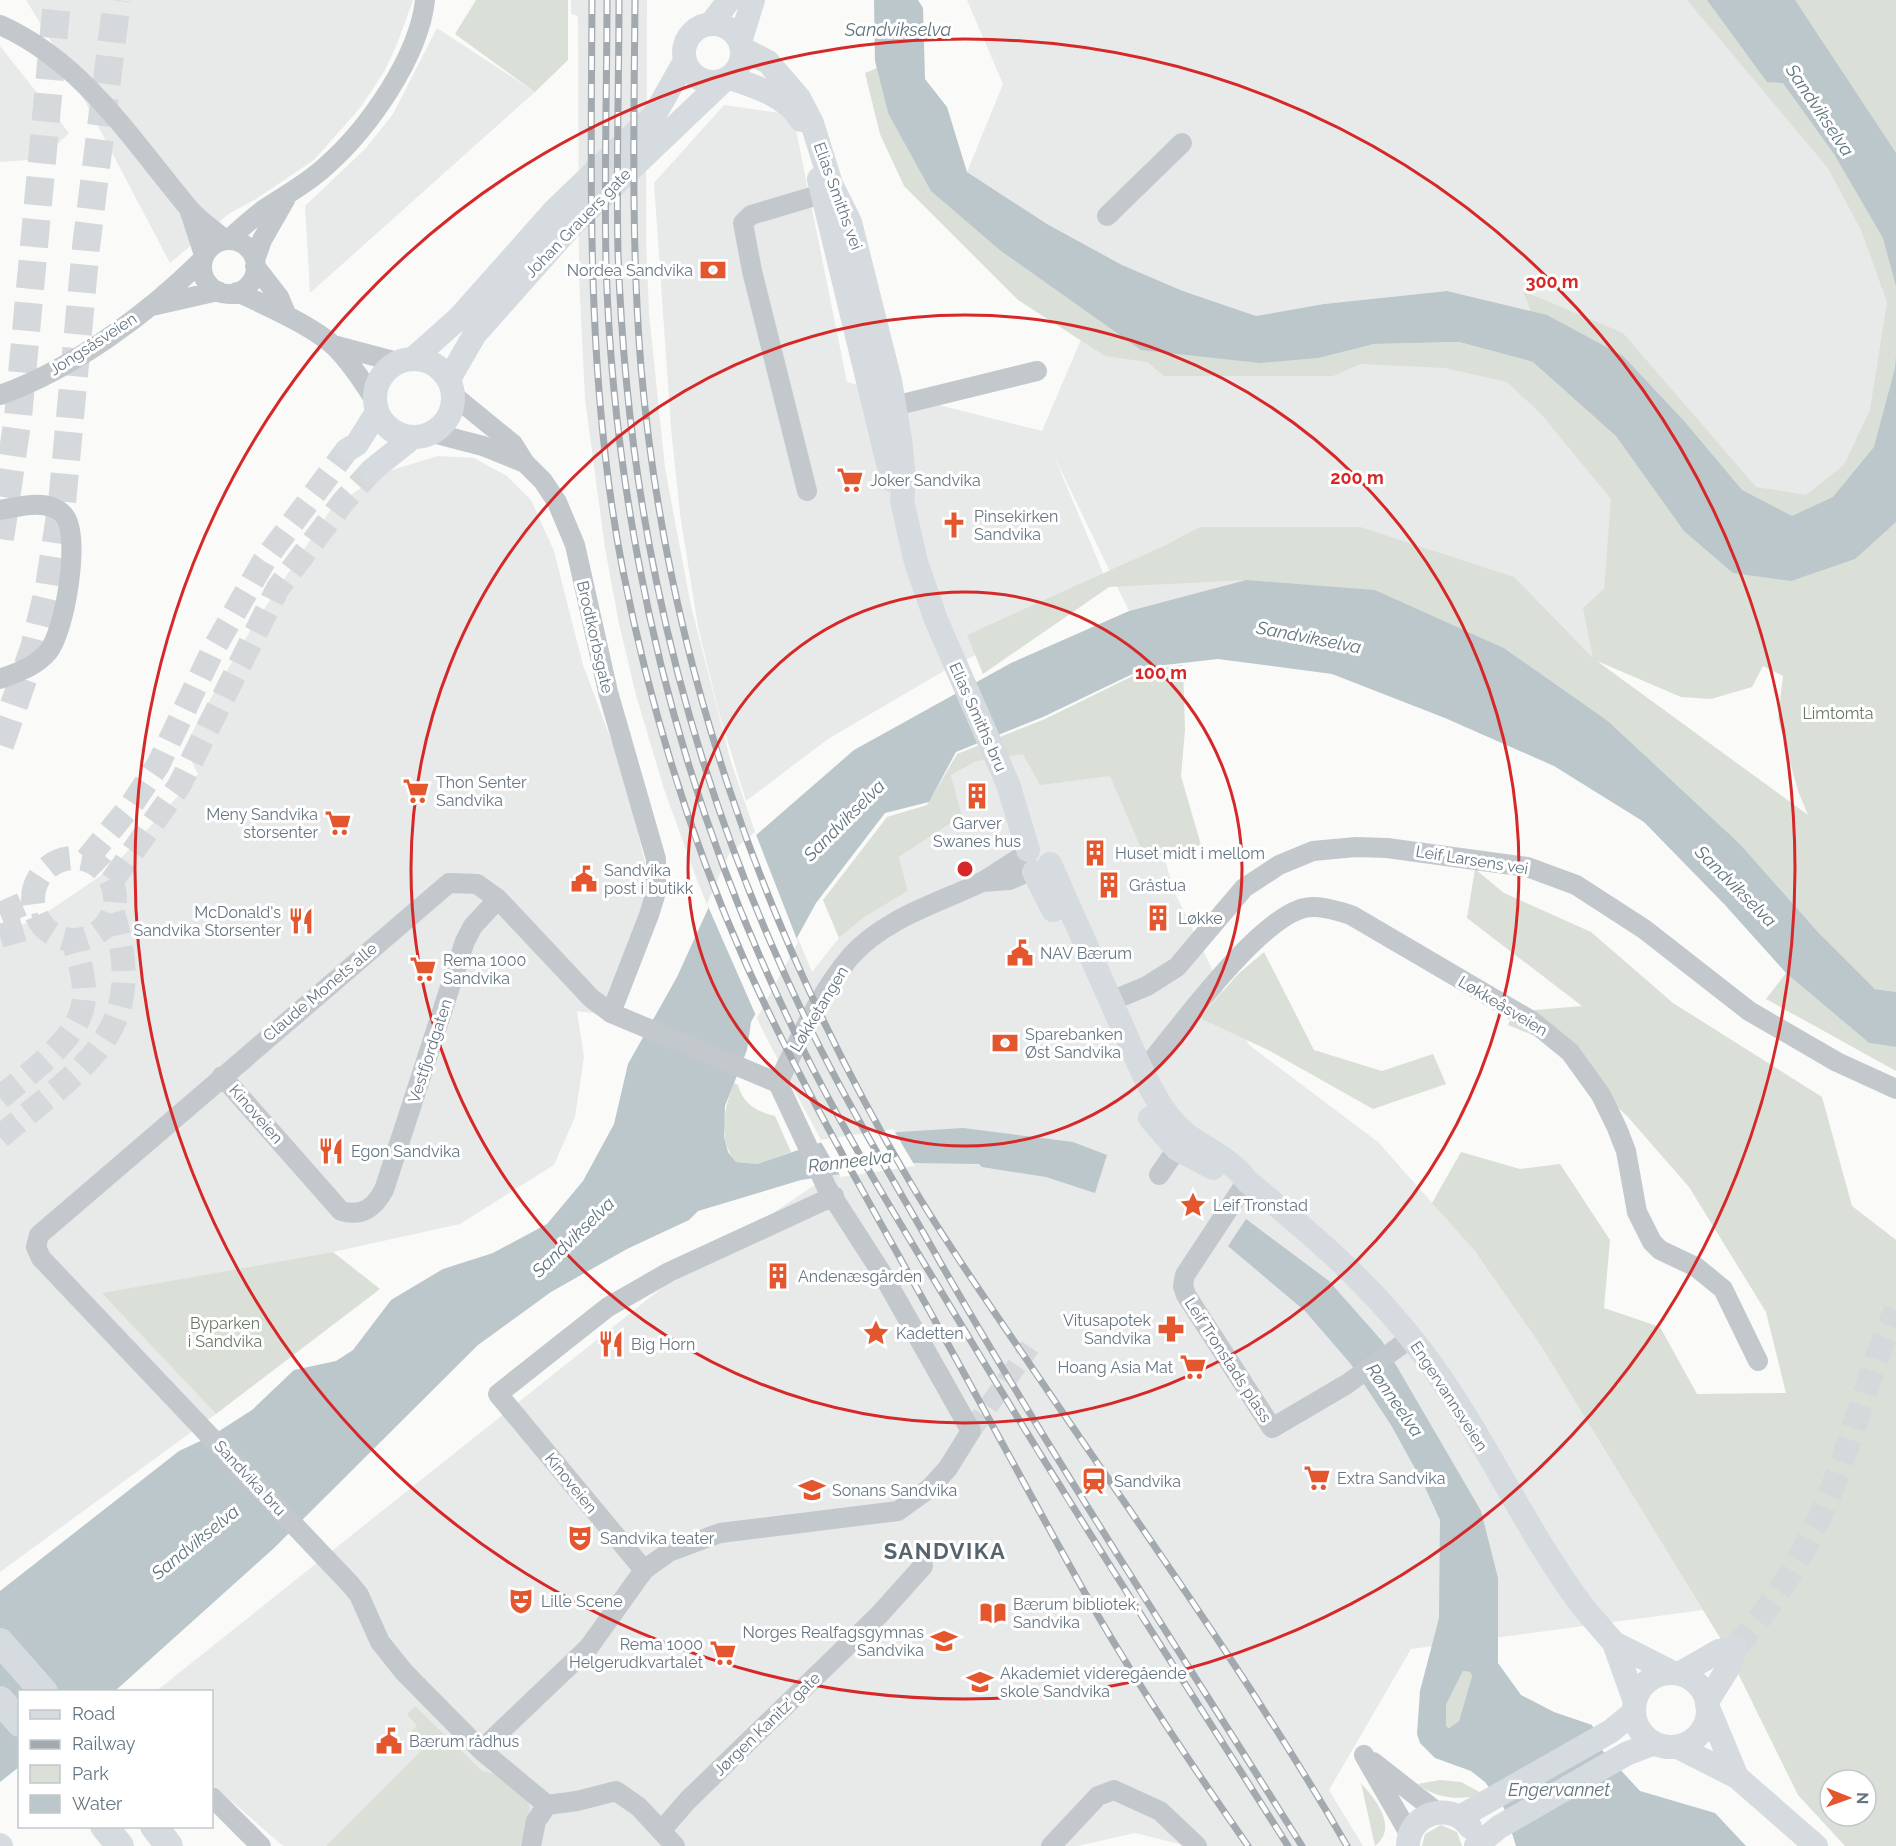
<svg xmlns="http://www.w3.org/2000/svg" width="1896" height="1846" viewBox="0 0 1896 1846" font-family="Raleway,sans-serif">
<rect width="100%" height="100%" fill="#fafaf8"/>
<path fill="#e8e9e9" d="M26 0H413L397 44 384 72 360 108 314 160 256 199 230 213 170 263 68 69Z
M571 0H647L646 239 649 313 665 468 691 606 731 762 763 855 812 972 839 938 863 918 908 891 899 857 962 816 951 775 1115 687 1174 891 1249 1045 1378 1142 1474 1250 1541 1346 1703 1610 1411 1649 1329 1790 1363 1846H1187L1135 1833 1078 1846H283L212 1784V1692H155L663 1287 837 1170 767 1039 729 960 697 880 664 789 636 695 619 624 605 548 585 399 579 277 578 16 571 14Z
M967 0H1707L1783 83 1896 286 1874 447 1792 516 1492 302 1446 291 1324 304 1256 316 1183 291 1122 265 1047 224 967 172 1003 84Z
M437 28 535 92 310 293 305 206 366 148 393 114Z
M0 46 69 133 43 159 0 162Z
M724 105 793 115 847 382 1042 431 1091 316 1533 362 1612 500 1604 589 1593 659 1246 580 1129 611 1054 456 1109 587 942 672 828 739 746 801 719 713 698 627 680 514 671 428 654 183Z
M438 456 474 458 507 476 531 500 554 551 583 665 622 769 649 878 639 930 599 1014 577 1011 584 1057 575 1117 554 1165 460 1224 333 1252 103 1293 216 1414 0 1572V931L34 921 112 868 198 774 190 758 188 741 200 717 254 624 331 509 382 473Z"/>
<path fill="#dadfd7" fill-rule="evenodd" d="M476 0H568V60L535 92 455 34Z
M1687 0H1896V992L1875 989 1818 932 1740 844 1608 721 1504 648 1375 590 1246 580 1109 587 983 674 967 635 1166 545 1200 527H1360L1514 577 1593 658 1583 608 1604 589 1611 499 1542 415 1507 382 1445 368 1361 364 1333 376H1164L1147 362 1105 356 1018 300 904 186 880 134 865 73 877 68 888 113 898 129 1260 363 1318 358 1374 344 1459 342 1533 362 1557 376 1523 291 1623 333 1756 487 1806 495 1844 465 1870 410 1887 302 1861 230 1828 168ZM1597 661 1681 697 1711 699 1752 687 1763 666 1783 676 1778 718 1798 791 1808 815Z
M1183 665 1185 730 1181 776 1201 845 1144 855 1110 776 1040 785 1023 754 977 761 951 775 962 816 899 857 908 891 863 918 839 938 823 900 887 817 927 805 957 754 1045 719 1147 669Z
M1475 869 1504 893 1591 932 1673 1003 1822 1097 1852 1206 1896 1240V1846H1845L1798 1795 1722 1641 1541 1346 1474 1250 1432 1203 1461 1152 1520 1169 1560 1164 1610 1240 1604 1308 1660 1327 1697 1394 1786 1393 1766 1312 1689 1187 1627 1116 1547 1041 1508 1025 1513 1012 1582 1006 1467 918ZM1830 1780H1866V1816H1830Z
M1264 952 1314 1050 1382 1071 1433 1054 1446 1084 1373 1109 1268 1050 1200 1018 1237 975Z
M1786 973 1869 1043 1896 1047V1071L1766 999Z
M734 1083 738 1085C743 1104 757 1112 775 1116L791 1152 757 1164 736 1162C717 1140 724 1108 734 1083Z
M333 1252 380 1289 216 1414 102 1293Z
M1463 1671 1470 1672 1472 1676 1459 1721 1449 1728 1446 1726V1705Z
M415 1706 482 1771 505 1776 525 1794 530 1808 520 1846H326L421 1751 408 1735 417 1726 407 1714Z
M1440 1780 1461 1782 1483 1794C1463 1801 1435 1799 1418 1784Z
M1361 1783C1375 1799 1399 1827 1375 1846Z
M1441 1825 1457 1832 1462 1846H1422L1425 1834Z"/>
<path fill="#bbc7cb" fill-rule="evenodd" d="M874 0H918L923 8 925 79 947 107 967 172 1047 224 1122 265 1183 291 1256 316 1324 304 1447 291 1547 315 1623 356 1684 421 1742 490 1792 516 1833 497 1874 447 1895 368 1896 356V522L1855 559 1791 581 1733 573 1684 531 1616 436 1533 362 1459 342 1374 344 1318 358 1260 363 1141 350 1001 251 931 191 888 113 875 61Z
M1707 0H1795L1896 153V286L1883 238 1834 154 1783 83 1767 82Z
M1246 580 1375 590 1504 648 1608 721 1740 844 1818 932 1875 989 1896 992V1047L1869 1043 1786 973 1725 905 1644 822 1554 766 1445 718 1332 674 1218 659 1147 667 1043 717 956 752 929 802 885 813 816 903 751 1022 747 1050 725 1106 724 1136 728 1152 736 1162 757 1164 819 1143 899 1132 963 1128 1073 1142 1107 1155 1095 1193 1046 1177 982 1167 979 1164 914 1163 801 1180 698 1211 689 1220 627 1249 551 1292 478 1345 273 1549 115 1691 20 1692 19 1767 0 1782V1591L179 1451 213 1435 252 1410 294 1370 336 1361 353 1350 391 1300 443 1269 493 1253 547 1224 583 1181 614 1124 628 1064 677 977 732 856 854 750 1011 663 1129 611Z
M1246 1219 1329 1281 1382 1341 1481 1511 1498 1578V1663L1521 1695 1554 1712 1592 1725 1602 1750 1640 1791 1715 1813 1746 1846H1516L1504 1808 1485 1782 1471 1771 1435 1758 1420 1743 1417 1734 1420 1691 1439 1618 1440 1520 1423 1483 1391 1425 1350 1363 1305 1311 1228 1246ZM1463 1671 1470 1672 1472 1676 1459 1721 1449 1728 1446 1726V1705Z"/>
<path fill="#fafaf8" d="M755 832 798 942 757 1018 707 904 729 854Z
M893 1129 915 1166 841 1177 820 1140Z"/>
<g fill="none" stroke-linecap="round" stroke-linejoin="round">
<path stroke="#d5d9db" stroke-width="20" stroke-dasharray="20 10" stroke-linecap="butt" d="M971 1431 1030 1347"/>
<path stroke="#d5d9db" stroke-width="24" stroke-dasharray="24 12" stroke-linecap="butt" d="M33 899a41 41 0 1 1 82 0a41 41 0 1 1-82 0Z
M87 859 132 804 158 765 213 650 264 561 347 450
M112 881 179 786 278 588 343 502 372 470
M0 914 32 900
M0 936 41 924
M0 1098C26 1075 77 1041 83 1005 87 983 79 961 73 940
M0 1137C82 1066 151 1035 113 913
M1735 1648C1786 1591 1821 1525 1845 1453 1862 1405 1875 1356 1896 1310"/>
<path stroke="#d5d9db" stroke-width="28" stroke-dasharray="28 14" stroke-linecap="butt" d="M0 539 18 417 57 0
M0 745 34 648 49 587 62 503 86 247 117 0"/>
<path stroke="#c3c8cc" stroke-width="20" d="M0 25C83 62 131 139 187 206 197 219 213 229 225 240
M189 209 204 255
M1107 216 1182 143
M228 240C240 229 253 217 266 208 287 194 308 183 326 166 368 129 419 57 425 0
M202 267a27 27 0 1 1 54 0a27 27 0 1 1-54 0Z
M255 260 262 240 286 198
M255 266 279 297 287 316
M237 292C265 305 313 326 335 347 350 362 362 380 374 399
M152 306 218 291
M333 345 397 362
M0 395C73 369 149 313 203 259
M453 395 513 444 525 463 543 481 557 502 575 545 608 692 656 859V892L649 915 611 1013
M882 409 1037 371
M433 433 483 446 525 463
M807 491 752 271 743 223 751 215 822 194
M0 510C18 507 47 498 63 514 82 533 65 632 48 652 35 667 18 672 0 679
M981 882 1009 880 1030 871
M1111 1001 1147 986 1177 967 1244 888 1279 865 1313 851 1356 847 1387 848 1527 867 1576 885 1644 929 1749 1011 1837 1062 1896 1089
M1141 1069 1149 1064C1182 1024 1252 928 1298 910 1315 903 1335 910 1351 915L1532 1021 1570 1052 1601 1095 1617 1128 1626 1151 1637 1212 1652 1242 1660 1250 1696 1267 1723 1289 1758 1361
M222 1076 341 1211C362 1217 374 1208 384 1190L465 941 473 926 498 899
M778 1083C799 1040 820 992 851 956 884 919 935 904 978 884 994 876 1008 864 1025 855
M1159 1175 1185 1137
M1247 1181 1185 1275 1183 1286 1186 1295 1272 1428 1347 1384 1411 1338
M644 1570 498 1394 608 1307 669 1272 834 1196
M481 1750 589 1647 644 1570 669 1552 720 1533 898 1511 930 1488 948 1468 971 1431 883 1275 827 1188 778 1083
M1364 1755 1410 1835
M1373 1762 1437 1812
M212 1797 261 1846
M547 1805 481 1750 404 1672 380 1642 359 1595 351 1585 41 1258 36 1247 39 1235 449 883 477 884 498 899 591 998 611 1013 778 1083
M547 1805 577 1801 616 1791 639 1807 675 1846
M661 1831 688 1800 879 1615 923 1566
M531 1846 536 1821 547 1805
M1051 1846 1098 1796 1114 1790 1160 1811 1197 1846"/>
<path stroke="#d6dbdf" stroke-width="24" d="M684 53a29 29 0 1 1 58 0a29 29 0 1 1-58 0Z
M711 24 729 0
M740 42 753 0
M743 49 768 62 799 98 812 123 831 184 850 222 890 381 900 439 904 481 902 501 916 562 936 620 1008 784 1028 850
M730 78C754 86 787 96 801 120
M819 179 892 480
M414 358 459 318 554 211 655 114 685 61
M375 398a39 39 0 1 1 78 0a39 39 0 1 1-78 0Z
M449 379 475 334 570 227 723 81
M347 450 357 444 377 412
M372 470 412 438
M1050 864 1141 1069C1153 1093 1165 1118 1187 1135 1208 1150 1231 1159 1247 1181 1313 1235 1370 1283 1422 1352 1483 1432 1523 1527 1583 1607L1614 1643 1673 1673
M1034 872 1053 910
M1150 1118 1177 1149 1213 1168
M1614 1643 1635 1702
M1634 1710a37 37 0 1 1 74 0a37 37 0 1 1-74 0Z
M1679 1674 1719 1651 1735 1648 1730 1665 1707 1702
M1707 1705 1737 1777
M1678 1747 1737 1777 1816 1846
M1460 1817 1611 1731 1634 1712
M0 1845 1 1846
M1408 1846C1408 1813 1451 1800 1470 1827
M1476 1846 1499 1827 1626 1754 1654 1743"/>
<path stroke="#d6dbdf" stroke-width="28" d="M0 1642 44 1692
M0 1700 20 1723
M104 1826 120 1846
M154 1826 169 1846"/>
<g stroke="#a2aab0" stroke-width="7">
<path id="rail" d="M592 0C591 191 586 383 623 571 650 707 690 838 746 964 804 1092 876 1214 944 1337 991 1422 1037 1508 1085 1593 1134 1680 1191 1764 1248 1846
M607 0C607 88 604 176 606 263 609 364 620 465 639 564 672 740 732 911 813 1069 861 1162 917 1251 971 1341 1073 1511 1182 1678 1288 1846
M619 0C619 84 616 169 618 253 622 364 634 475 657 584 689 739 742 890 812 1032 851 1111 897 1186 940 1262 1054 1460 1180 1652 1302 1846
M635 0C634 122 631 245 641 367 666 656 762 933 910 1182 943 1238 980 1291 1016 1344 1128 1510 1247 1673 1347 1846"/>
</g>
<use href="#rail" stroke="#fff" stroke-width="4.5" stroke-dasharray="14" stroke-linecap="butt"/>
</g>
<g fill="none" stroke="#d62828" stroke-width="3">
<circle cx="965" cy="869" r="277"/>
<circle cx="965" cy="869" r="554"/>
<circle cx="965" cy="869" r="830"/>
</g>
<defs>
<g id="bank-bare" transform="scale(2.07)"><path d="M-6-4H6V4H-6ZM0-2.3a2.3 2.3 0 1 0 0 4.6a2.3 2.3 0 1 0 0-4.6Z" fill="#e4572e" stroke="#fff" stroke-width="2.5" paint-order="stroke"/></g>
<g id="supermarket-bare" transform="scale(2.07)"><path d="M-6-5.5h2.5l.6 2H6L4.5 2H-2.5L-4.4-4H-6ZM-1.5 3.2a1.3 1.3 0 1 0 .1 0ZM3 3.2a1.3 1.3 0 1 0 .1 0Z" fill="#e4572e" stroke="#fff" stroke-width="2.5" paint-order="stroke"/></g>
<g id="church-bare" transform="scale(2.07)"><path d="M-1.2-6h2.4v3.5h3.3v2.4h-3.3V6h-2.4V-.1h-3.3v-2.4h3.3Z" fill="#e4572e" stroke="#fff" stroke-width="2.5" paint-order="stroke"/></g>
<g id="building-bare" transform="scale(2.07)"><path d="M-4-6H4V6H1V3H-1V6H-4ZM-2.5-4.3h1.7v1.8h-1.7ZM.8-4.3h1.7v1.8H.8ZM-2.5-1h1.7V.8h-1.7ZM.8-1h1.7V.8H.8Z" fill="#e4572e" stroke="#fff" stroke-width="2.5" paint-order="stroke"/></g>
<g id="civic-bare" transform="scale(2.07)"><path d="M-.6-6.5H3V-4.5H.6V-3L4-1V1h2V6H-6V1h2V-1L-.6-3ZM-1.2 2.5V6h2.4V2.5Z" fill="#e4572e" stroke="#fff" stroke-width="2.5" paint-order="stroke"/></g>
<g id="restaurant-bare" transform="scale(2.07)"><path d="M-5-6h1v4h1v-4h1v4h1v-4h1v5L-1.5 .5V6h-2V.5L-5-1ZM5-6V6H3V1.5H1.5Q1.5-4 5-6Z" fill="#e4572e" stroke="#fff" stroke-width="2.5" paint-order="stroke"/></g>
<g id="sight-bare" transform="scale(2.07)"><path d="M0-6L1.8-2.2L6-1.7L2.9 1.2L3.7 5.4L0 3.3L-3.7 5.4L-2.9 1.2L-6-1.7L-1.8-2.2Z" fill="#e4572e" stroke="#fff" stroke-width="2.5" paint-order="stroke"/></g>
<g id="pharmacy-bare" transform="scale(2.07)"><path d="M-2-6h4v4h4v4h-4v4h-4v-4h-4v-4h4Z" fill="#e4572e" stroke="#fff" stroke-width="2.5" paint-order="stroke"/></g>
<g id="station-bare" transform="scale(2.07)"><path d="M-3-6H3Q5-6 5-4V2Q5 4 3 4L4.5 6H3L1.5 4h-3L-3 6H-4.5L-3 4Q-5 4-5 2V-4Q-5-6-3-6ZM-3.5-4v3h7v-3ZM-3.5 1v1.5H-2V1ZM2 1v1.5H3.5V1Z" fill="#e4572e" stroke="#fff" stroke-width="2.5" paint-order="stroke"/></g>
<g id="school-bare" transform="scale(2.07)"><path d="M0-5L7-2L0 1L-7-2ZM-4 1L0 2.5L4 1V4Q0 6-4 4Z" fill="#e4572e" stroke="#fff" stroke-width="2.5" paint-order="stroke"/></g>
<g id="theatre-bare" transform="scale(2.07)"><path d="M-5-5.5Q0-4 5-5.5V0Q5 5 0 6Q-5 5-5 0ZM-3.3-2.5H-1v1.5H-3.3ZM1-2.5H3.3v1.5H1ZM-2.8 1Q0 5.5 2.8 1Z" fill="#e4572e" stroke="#fff" stroke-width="2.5" paint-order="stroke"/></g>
<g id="library-bare" transform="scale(2.07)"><path d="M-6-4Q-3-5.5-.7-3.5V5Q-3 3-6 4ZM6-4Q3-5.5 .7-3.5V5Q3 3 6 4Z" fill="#e4572e" stroke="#fff" stroke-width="2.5" paint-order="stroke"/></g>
</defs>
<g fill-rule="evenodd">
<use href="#bank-bare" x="713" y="270"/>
<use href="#supermarket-bare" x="850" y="480"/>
<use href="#church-bare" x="954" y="525"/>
<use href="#supermarket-bare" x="416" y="791"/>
<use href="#building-bare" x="977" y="796"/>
<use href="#supermarket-bare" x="338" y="823"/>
<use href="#building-bare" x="1095" y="853"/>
<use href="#civic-bare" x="584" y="879"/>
<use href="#building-bare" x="1109" y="885"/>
<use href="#building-bare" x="1158" y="918"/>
<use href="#restaurant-bare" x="301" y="921"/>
<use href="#civic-bare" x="1020" y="953"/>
<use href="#supermarket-bare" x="423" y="969"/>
<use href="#bank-bare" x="1005" y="1043"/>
<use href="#restaurant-bare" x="331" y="1151"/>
<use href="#sight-bare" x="1193" y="1205"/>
<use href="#building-bare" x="778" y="1276"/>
<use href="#pharmacy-bare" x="1171" y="1329"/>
<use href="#sight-bare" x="876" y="1333"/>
<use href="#restaurant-bare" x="611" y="1344"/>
<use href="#supermarket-bare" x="1193" y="1367"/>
<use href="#supermarket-bare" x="1317" y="1478"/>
<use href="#station-bare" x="1094" y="1481"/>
<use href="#school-bare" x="812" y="1490"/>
<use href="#theatre-bare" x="580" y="1538"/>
<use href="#theatre-bare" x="521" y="1601"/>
<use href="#library-bare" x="993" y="1613"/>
<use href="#school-bare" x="944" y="1641"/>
<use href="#supermarket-bare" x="723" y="1653"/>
<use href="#school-bare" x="980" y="1682"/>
<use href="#civic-bare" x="389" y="1741"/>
</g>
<g text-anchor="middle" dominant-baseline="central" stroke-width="6" stroke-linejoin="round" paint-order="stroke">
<g font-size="16" fill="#657683" stroke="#fff">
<text transform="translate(838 196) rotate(70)">Elias Smiths vei</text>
<text transform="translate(578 223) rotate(-46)">Johan Grauers gate</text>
<text transform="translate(93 344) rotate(-33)">Jongsåsveien</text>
<text transform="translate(595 637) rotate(77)">Brodtkorbsgate</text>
<text transform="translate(978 717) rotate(66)">Elias Smiths bru</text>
<text transform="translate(1472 860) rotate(9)">Leif Larsens vei</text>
<text transform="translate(320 992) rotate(-40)">Claude Monets alle</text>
<text transform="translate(1503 1006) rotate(31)">Løkkeåsveien</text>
<text transform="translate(819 1009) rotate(-59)">Løkketangen</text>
<text transform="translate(430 1051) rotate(-72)">Vestfjordgaten</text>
<text transform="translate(256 1114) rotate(49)">Kinoveien</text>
<text transform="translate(1228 1360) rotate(57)">Leif Tronstads plass</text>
<text transform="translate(1449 1396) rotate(57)">Engervannsveien</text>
<text transform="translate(250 1478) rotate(47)">Sandvika bru</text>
<text transform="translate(571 1483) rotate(51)">Kinoveien</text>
<text transform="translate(767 1724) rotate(-44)">Jørgen Kanitz' gate</text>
</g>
<g font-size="16" fill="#657683" stroke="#fff" text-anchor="start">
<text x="693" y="270" text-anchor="end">Nordea Sandvika</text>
<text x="870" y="480">Joker Sandvika</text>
<text x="974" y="516">Pinsekirken<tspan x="974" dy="18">Sandvika</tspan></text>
<text x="436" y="782">Thon Senter<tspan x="436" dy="18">Sandvika</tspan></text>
<text x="318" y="814" text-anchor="end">Meny Sandvika<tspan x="318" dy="18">storsenter</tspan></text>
<text x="977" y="823" text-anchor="middle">Garver<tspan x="977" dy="18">Swanes hus</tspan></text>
<text x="1115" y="853">Huset midt i mellom</text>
<text x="604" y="870">Sandvika<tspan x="604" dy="18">post i butikk</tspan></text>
<text x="1129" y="885">Gråstua</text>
<text x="281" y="912" text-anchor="end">McDonald's<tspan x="281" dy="18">Sandvika Storsenter</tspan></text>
<text x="1178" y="918">Løkke</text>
<text x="1040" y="953">NAV Bærum</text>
<text x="443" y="960">Rema 1000<tspan x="443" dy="18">Sandvika</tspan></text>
<text x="1025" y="1034">Sparebanken<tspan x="1025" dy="18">Øst Sandvika</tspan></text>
<text x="351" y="1151">Egon Sandvika</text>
<text x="1213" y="1205">Leif Tronstad</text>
<text x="798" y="1276">Andenæsgården</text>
<text x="1151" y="1320" text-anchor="end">Vitusapotek<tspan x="1151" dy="18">Sandvika</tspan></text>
<text x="896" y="1333">Kadetten</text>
<text x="631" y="1344">Big Horn</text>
<text x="1173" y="1367" text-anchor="end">Hoang Asia Mat</text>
<text x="1337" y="1478">Extra Sandvika</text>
<text x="1114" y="1481">Sandvika</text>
<text x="832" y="1490">Sonans Sandvika</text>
<text x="600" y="1538">Sandvika teater</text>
<text x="541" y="1601">Lille Scene</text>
<text x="1013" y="1604">Bærum bibliotek,<tspan x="1013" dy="18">Sandvika</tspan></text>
<text x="924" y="1632" text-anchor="end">Norges Realfagsgymnas<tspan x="924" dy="18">Sandvika</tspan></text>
<text x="703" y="1644" text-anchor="end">Rema 1000<tspan x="703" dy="18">Helgerudkvartalet</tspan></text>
<text x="1000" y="1673">Akademiet videregående<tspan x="1000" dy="18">skole Sandvika</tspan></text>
<text x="409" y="1741">Bærum rådhus</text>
</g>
<g font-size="16" fill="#687a64" stroke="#fff">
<text x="1838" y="713">Limtomta</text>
<text x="225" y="1323">Byparken<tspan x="225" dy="18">i Sandvika</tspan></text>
</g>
<g font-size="18" font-style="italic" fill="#60757c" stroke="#fff">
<text x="898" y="29">Sandvikselva</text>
<text transform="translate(1820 110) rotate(56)">Sandvikselva</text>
<text transform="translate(1309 637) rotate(11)">Sandvikselva</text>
<text transform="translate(844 820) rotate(-45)">Sandvikselva</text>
<text transform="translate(1736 886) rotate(45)">Sandvikselva</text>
<text transform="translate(850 1161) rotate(-7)">Rønneelva</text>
<text transform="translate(573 1237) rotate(-44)">Sandvikselva</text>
<text transform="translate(1395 1400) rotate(55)">Rønneelva</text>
<text transform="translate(195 1542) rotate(-39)">Sandvikselva</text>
<text x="1559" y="1789">Engervannet</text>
</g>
<g font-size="22" font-weight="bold" letter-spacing="1.5" fill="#57646e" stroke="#fff">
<text x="945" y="1551">SANDVIKA</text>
</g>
</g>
<circle cx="965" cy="869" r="9" fill="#d62828" stroke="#fff" stroke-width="3"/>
<g font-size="18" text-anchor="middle" font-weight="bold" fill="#d62828" stroke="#fff" stroke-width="6" stroke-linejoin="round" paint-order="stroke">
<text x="1552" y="288">300 m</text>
<text x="1357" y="484">200 m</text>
<text x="1161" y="679">100 m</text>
</g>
<rect x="18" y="1690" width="195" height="138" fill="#ffffff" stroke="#c1c8cd" stroke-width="1.5"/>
<rect x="30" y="1710" width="30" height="9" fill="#d6dbdf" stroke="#c1c8cd" stroke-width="1.5"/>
<text x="72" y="1720" font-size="18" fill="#657683">Road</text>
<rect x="30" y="1740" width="30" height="9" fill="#a2aab0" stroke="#c1c8cd" stroke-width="1.5"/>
<text x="72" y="1750" font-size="18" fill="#657683">Railway</text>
<rect x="30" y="1765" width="30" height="18" fill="#dadfd7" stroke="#c1c8cd" stroke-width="1.5"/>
<text x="72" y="1780" font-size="18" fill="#657683">Park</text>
<rect x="30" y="1795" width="30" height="18" fill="#bbc7cb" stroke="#c1c8cd" stroke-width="1.5"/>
<text x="72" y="1810" font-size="18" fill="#657683">Water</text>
<g transform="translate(1848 1798) rotate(91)"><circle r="28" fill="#ffffff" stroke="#c1c8cd" stroke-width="1.5"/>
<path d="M0-4.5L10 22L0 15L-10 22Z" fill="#e4572e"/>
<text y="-9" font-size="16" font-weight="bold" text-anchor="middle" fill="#657683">N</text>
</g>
</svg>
